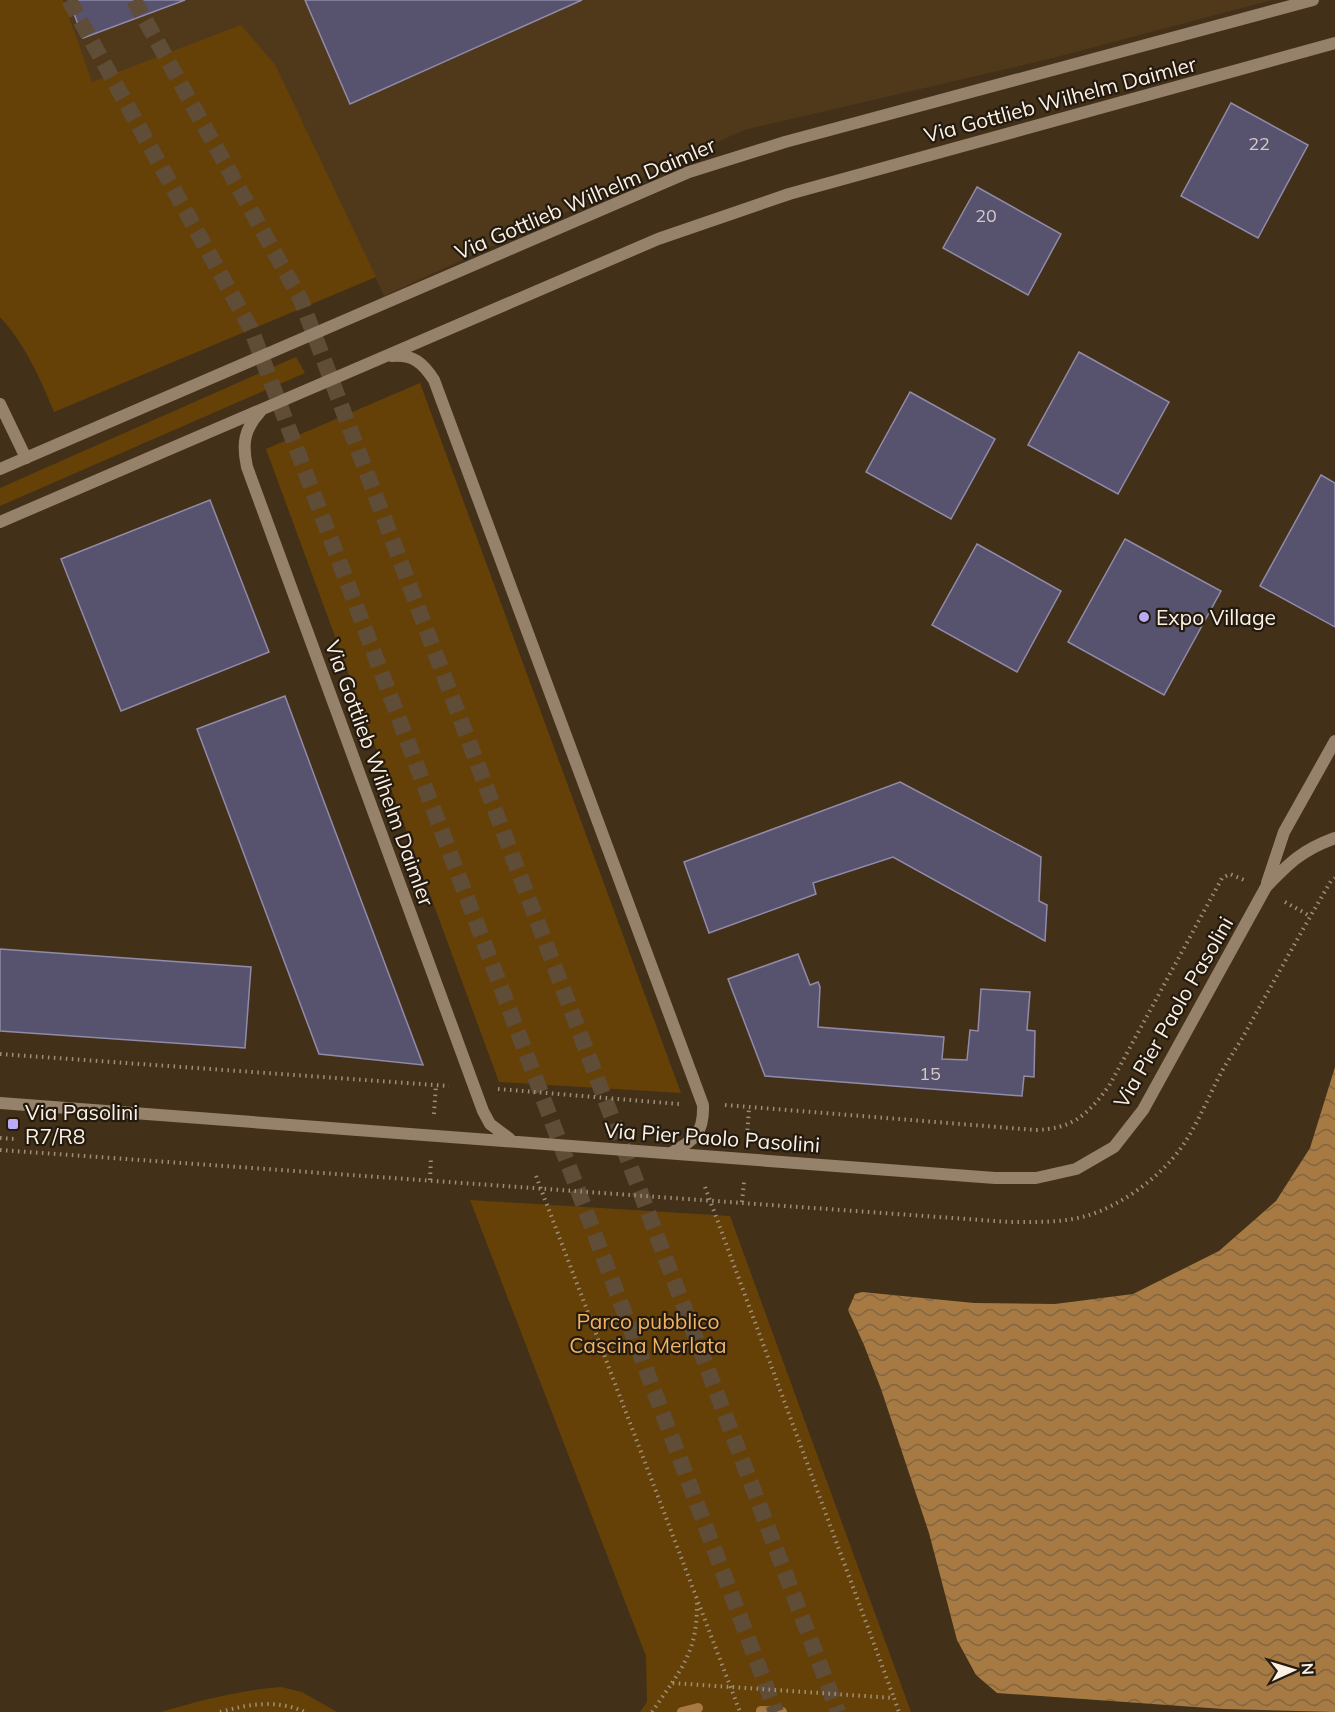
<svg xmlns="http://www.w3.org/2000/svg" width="1335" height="1712" viewBox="0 0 1335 1712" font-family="Mulish,sans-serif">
<defs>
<pattern id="water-waves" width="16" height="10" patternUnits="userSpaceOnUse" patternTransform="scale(1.5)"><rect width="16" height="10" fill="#a67a42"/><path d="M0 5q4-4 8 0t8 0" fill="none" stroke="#826643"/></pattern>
</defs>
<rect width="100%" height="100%" fill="#433019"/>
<path fill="#50391b" d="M63 0H1272L1049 59 744 130 384 296 276 66 91 82Z"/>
<path fill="#654108" d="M0 0H63L92 82 241 25 276 66 376 277 54 412C40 378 25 344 0 317Z
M296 357 305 373 0 506V488Z
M420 383 681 1093 499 1082 266 449Z
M470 1200 730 1216 911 1712H640L647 1702 646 1656Z
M281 1687 302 1692 337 1712H160C200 1701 239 1690 281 1687Z"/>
<path fill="url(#water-waves)" d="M1335 1067V1712L1223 1709 997 1693 976 1675 957 1640 929 1533 881 1389 864 1345 848 1310 855 1294 862 1292 974 1303 1055 1304 1133 1294 1219 1251 1276 1201 1310 1148Z"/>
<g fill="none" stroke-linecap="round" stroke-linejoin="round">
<path stroke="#a67a42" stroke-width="10" d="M761 1711 782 1712
M682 1712 698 1708"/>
</g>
<path fill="#57526d" stroke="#918ba9" stroke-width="1.5" d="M69 0H185L83 38Z
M305 0H582L350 104Z
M1231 103 1308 145 1258 238 1181 196Z
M977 187 1061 234 1028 295 943 248Z
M1079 352 1169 402 1118 494 1028 445Z
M910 392 995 439 951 519 866 472Z
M1321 475 1335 483V627L1260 586Z
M210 500 269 652 121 711 61 559Z
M1125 539 1221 591 1164 695 1068 642Z
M977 544 1061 591 1017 672 932 625Z
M285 696 320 791 423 1065 319 1054 197 729Z
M900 782 1041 857 1039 901 1047 905 1045 941 893 857 813 883 816 894 709 933 684 862Z
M0 949 251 967 245 1048 0 1031Z
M798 954 810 985 818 982 820 987 818 1027 944 1037 942 1059 967 1060 970 1030 978 1031 981 989 1030 992 1027 1030 1035 1031 1034 1077 1024 1076 1022 1096 765 1076 728 979Z"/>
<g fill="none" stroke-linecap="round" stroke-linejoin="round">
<path stroke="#5f4d37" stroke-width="16" stroke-dasharray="16 8" stroke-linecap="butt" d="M69 0 251 329 776 1712
M134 0 301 300 838 1712"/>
<path stroke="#9e8f7c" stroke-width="4" stroke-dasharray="1.5 4.5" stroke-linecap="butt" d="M1285 902 1310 916
M0 1054 449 1086
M498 1089 679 1104
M725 1105 1035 1130C1073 1129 1087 1115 1109 1086L1222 878 1230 874 1244 880
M434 1114 436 1085
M747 1136 749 1108
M0 1138 14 1139
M0 1150 1009 1222C1035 1222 1061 1223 1086 1216 1121 1206 1160 1177 1181 1148 1198 1124 1208 1097 1222 1071 1231 1055 1242 1040 1250 1024 1277 976 1303 928 1331 881L1335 878
M536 1176 740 1712
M430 1180 431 1157
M705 1187 894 1698
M742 1202 744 1182
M672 1683C691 1655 697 1637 697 1603
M220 1712C250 1704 276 1699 305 1712
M652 1712 672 1683 894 1698 899 1712"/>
<path stroke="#96826b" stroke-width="12" d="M0 404 26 458"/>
<path stroke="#96826b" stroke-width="12" d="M392 356C413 354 423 363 434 380L703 1105C704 1133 695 1140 671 1153
M260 412C244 429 242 444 247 467L483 1111 490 1124 510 1139
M0 469 689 172 785 142 1313 0
M0 522 658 239 789 194 1335 43
M1267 883 1284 832 1335 741
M0 1103 995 1178H1036L1076 1169 1114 1147 1143 1110 1266 887C1289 863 1302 850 1335 838"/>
</g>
<g fill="#bbaaf6" stroke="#231a10" stroke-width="2">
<circle cx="1144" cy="617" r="6"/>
<rect x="7" y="1118" width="12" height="12" rx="3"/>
</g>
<g text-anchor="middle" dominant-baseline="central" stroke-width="4.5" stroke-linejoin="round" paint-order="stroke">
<g font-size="18" fill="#d4c9c6">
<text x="1259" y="143">22</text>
<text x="986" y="215">20</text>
<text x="930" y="1073">15</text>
</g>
<g font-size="21" fill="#fdf1e3" stroke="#231a10">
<text transform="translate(1060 99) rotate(-15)">Via Gottlieb Wilhelm Daimler</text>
<text transform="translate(585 198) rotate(-23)">Via Gottlieb Wilhelm Daimler</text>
<text transform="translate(380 773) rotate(70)">Via Gottlieb Wilhelm Daimler</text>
<text transform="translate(1173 1012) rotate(-60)">Via Pier Paolo Pasolini</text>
<text transform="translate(712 1137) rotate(4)">Via Pier Paolo Pasolini</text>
</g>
<g font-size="21" fill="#fdf1e3" stroke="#231a10" text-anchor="start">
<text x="1156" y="617">Expo Village</text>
<text x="25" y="1112">Via Pasolini<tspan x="25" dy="24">R7/R8</tspan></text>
</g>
<g font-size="21" fill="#f1b262" stroke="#231a10">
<text x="648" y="1321">Parco pubblico<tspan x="648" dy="24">Cascina Merlata</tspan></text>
</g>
</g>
<g transform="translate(1293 1670) rotate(86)" stroke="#231a10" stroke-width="4.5" paint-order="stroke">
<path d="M0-4.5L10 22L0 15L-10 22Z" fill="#fdf1e3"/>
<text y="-9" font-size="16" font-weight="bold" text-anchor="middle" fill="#fdf1e3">N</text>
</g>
</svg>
